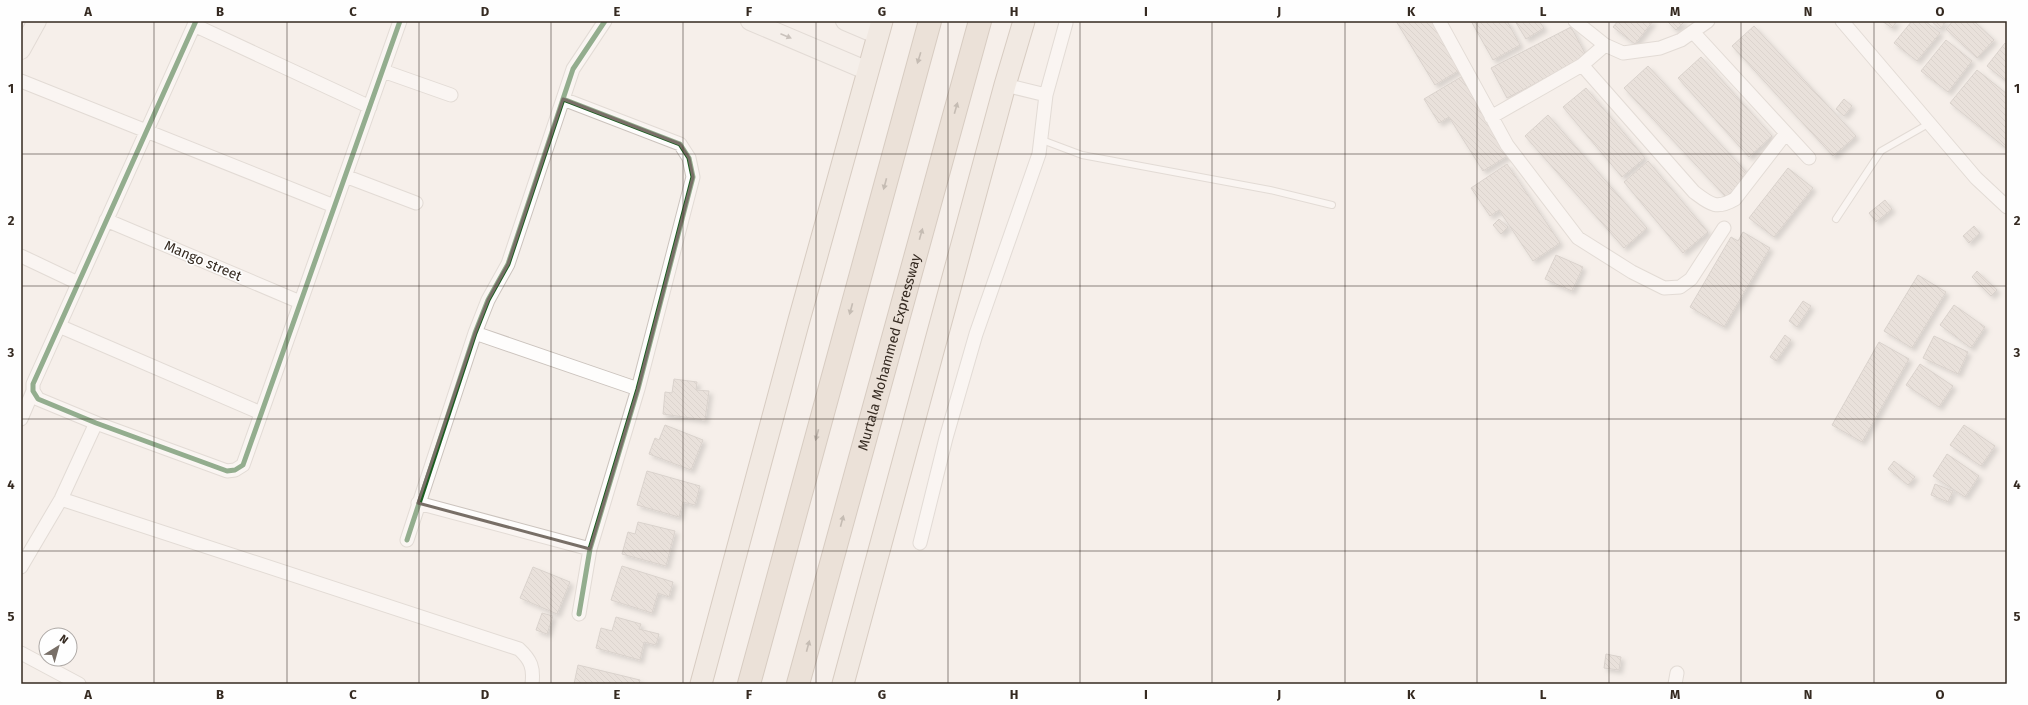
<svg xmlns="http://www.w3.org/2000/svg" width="2028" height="705" viewBox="0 0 2028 705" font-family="'Fira Sans',sans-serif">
<defs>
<pattern id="building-back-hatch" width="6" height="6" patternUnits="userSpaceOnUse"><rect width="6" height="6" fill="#dad1cb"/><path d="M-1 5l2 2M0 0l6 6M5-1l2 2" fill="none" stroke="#bcb4ae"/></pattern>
<filter id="shadow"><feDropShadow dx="3.5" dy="3.5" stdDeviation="2" flood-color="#0004"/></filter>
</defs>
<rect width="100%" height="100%" fill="#f5efea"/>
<path fill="url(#building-back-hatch)" stroke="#b7afa9" filter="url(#shadow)" d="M1396 21H1432L1461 69 1435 85Z
M1471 21H1507L1520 45 1493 60Z
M1515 21H1539L1544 28 1526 39Z
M1618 21H1653L1635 44 1613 27Z
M1667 21H1685L1676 30Z
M1882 21H1897L1892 28Z
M1912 21H1925L1940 33 1917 61 1894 43Z
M1931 21H1947L1940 29Z
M1953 21H1974L1994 40 1977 58 1946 29Z
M1754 26 1856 136 1833 156 1732 46Z
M1571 27 1587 57 1507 98 1491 68Z
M1946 40 1972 61 1948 92 1921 71Z
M2005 43 2007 45V82L1987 66Z
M1701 57 1772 136 1749 157 1678 78Z
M1648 66 1750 176 1726 197 1624 88Z
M1977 70 2007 94V149L1950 103Z
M1461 77 1509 155 1483 171 1449 117 1439 123 1424 99Z
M1586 88 1645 158 1622 177 1563 107Z
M1844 99 1852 106 1844 116 1836 109Z
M1548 115 1647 228 1624 248 1525 136Z
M1648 161 1708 232 1683 253 1624 182Z
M1507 164 1560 243 1533 261 1499 210 1490 216 1471 188Z
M1788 168 1813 188 1774 237 1749 218Z
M1885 200 1892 209 1876 222 1869 213Z
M1499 219 1508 227 1501 234 1493 225Z
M1974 226 1980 233 1969 243 1963 236Z
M1743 232 1770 248 1724 327 1690 307 1731 237 1738 241Z
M1556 255 1583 267 1572 291 1545 279Z
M1977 271 1997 290 1991 296 1972 277Z
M1918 275 1946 292 1912 348 1884 331Z
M1803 301 1811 306 1797 327 1789 321Z
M1954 305 1985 327 1971 348 1940 325Z
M1785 335 1791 340 1776 361 1770 357Z
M1934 336 1968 352 1958 374 1923 358Z
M1879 342 1909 359 1862 442 1832 425Z
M1920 364 1953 386 1939 407 1906 385Z
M674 379 697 382 696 390 709 391 705 420 663 414 665 392 672 393Z
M665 425 703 440 691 470 649 454 655 438 659 440Z
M1964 425 1995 446 1981 466 1950 445Z
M1947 454 1979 476 1965 497 1933 476Z
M1894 461 1915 477 1908 485 1888 469Z
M647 471 700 486 695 505 683 502 679 517 637 505Z
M1935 484 1953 491 1948 502 1931 495Z
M638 522 675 531 666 566 622 554 628 532 635 534Z
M622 566 673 582 669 597 658 593 652 613 611 600Z
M533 567 570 582 557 614 520 598Z
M542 613 553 616 547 634 536 630Z
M616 617 641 624 639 629 659 634 656 645 644 642 640 660 596 648 601 628 612 631Z
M1606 654 1621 657 1619 670 1604 668Z
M578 665 640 680 639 684H574Z"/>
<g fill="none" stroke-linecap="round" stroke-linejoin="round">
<g stroke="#cbc3bd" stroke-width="8">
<path id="lane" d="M1042 140 1082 155 1270 190 1332 205
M1836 219 1881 151 1930 123"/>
</g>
<g stroke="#cbc3bd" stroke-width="15">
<path id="street" d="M196 21 33 384V391L38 399 96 423 227 471 235 470 243 465 400 21
M1439 21 1507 145 1578 238 1632 272 1664 288 1680 287 1691 279 1724 228
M1575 21 1605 45 1623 53 1660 48 1681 40 1708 21
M1842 21 1976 178 2007 207
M194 25 370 107
M1693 32 1809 158
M1582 65 1694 192C1710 204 1716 210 1735 199L1786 133
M383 71 451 95
M21 81 334 206
M1005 85 1046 95
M563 99 680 144 689 158 693 177 638 389 590 549 579 614
M1491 117 1582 65 1605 45
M345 176 416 203
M106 220 300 302
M21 256 78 283
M59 326 261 413
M475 333 638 389
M21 419 33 391
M61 499 519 649C531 660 534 668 532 684
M418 503 590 549
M407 540 475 333 488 300 508 264 573 69 605 21
M920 543 946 438 976 334 1039 154 1046 95 1066 23
M21 567 61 499 96 423
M21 653 79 684
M1675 684 1677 673"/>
</g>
<g stroke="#cbc3bd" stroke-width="20">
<path id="secondary" d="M750 21 868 71
M845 21 878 35
M21 50 37 21"/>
</g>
<g stroke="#b2a191" stroke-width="23">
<path id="primary" d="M701 684 799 320 882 21
M843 684 1005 85 1024 21"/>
</g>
<g stroke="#b2a191" stroke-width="24">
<g id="highway">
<path d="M749 684 930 21"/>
<path id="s1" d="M798 684 980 21"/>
</g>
</g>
<use href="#lane" stroke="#fefdfc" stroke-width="6"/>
<use href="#street" stroke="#fefdfc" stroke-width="13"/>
<use href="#secondary" stroke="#f4f0eb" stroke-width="18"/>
<use href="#primary" stroke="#ebe2da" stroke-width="21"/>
<use href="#highway" stroke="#ded1c4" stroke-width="22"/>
<g stroke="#fefefe" stroke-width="8">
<path id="cycleway" d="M196 21 33 384V391L38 399 96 423 227 471 235 470 243 465 400 21
M563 99 680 144 689 158 693 177 638 389 590 549 579 614
M407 540 475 333 488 300 508 264 573 69 605 21"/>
</g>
<use href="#cycleway" stroke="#1b5e20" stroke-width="5"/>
</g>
<defs><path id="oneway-solid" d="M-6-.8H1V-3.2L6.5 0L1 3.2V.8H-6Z"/></defs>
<use fill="#948d86" href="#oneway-solid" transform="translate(786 36) rotate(23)"/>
<g fill="#8a7e72">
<use href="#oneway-solid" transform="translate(919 58) rotate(107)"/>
<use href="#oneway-solid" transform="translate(956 108) rotate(-74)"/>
<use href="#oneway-solid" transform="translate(885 184) rotate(105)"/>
<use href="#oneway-solid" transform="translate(921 234) rotate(-74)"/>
<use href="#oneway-solid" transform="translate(851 309) rotate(105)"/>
<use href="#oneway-solid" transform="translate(817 435) rotate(105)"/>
<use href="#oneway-solid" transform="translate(842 521) rotate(-75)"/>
<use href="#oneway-solid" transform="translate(808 646) rotate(-75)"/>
</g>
<path d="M0 0H2028V705H0ZM563 99 680 144 689 158 693 177 638 389 590 549 418 503 475 333 488 300 508 264Z" fill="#f5efea" fill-opacity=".55" fill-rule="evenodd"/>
<path fill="none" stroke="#786f67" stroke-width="3" stroke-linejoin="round" d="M563 99 680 144 689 158 693 177 638 389 590 549 418 503 475 333 488 300 508 264Z"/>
<path fill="none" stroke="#352a21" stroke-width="1" stroke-opacity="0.55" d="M154 21V684M287 21V684M419 21V684M551 21V684M683 21V684M816 21V684M948 21V684M1080 21V684M1212 21V684M1345 21V684M1477 21V684M1609 21V684M1741 21V684M1874 21V684M21 154H2007M21 286H2007M21 419H2007M21 551H2007"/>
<g text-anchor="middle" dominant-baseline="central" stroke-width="3" stroke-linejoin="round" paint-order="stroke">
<g font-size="14" fill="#352a21" stroke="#fefefe">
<text transform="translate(203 261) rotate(23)">Mango street</text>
<text stroke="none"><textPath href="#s1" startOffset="344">Murtala Mohammed Expressway</textPath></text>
</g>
</g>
<rect width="2028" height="705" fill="none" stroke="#fefefe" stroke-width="44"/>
<g transform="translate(58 647) rotate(37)"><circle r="19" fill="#fefefe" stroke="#aea9a6"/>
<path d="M0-3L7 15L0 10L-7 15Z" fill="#786f67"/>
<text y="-6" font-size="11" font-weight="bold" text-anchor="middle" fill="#352a21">N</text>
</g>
<rect x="22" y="22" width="1984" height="661" fill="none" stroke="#352a21" stroke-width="1.5"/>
<g font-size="13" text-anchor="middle" font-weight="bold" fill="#352a21">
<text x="88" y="16">A</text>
<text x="220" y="16">B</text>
<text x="353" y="16">C</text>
<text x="485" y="16">D</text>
<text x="617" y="16">E</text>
<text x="749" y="16">F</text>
<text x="882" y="16">G</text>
<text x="1014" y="16">H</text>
<text x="1146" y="16">I</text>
<text x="1279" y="16">J</text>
<text x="1411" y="16">K</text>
<text x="1543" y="16">L</text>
<text x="1675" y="16">M</text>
<text x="1808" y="16">N</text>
<text x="1940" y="16">O</text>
<text x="11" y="93">1</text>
<text x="2017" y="93">1</text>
<text x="11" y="225">2</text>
<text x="2017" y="225">2</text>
<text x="11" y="357">3</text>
<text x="2017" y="357">3</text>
<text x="11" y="489">4</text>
<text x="2017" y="489">4</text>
<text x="11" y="621">5</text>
<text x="2017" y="621">5</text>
<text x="88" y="699">A</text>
<text x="220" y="699">B</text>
<text x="353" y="699">C</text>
<text x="485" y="699">D</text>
<text x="617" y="699">E</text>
<text x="749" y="699">F</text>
<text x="882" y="699">G</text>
<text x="1014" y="699">H</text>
<text x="1146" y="699">I</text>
<text x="1279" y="699">J</text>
<text x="1411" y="699">K</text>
<text x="1543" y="699">L</text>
<text x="1675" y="699">M</text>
<text x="1808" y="699">N</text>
<text x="1940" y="699">O</text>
</g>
</svg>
